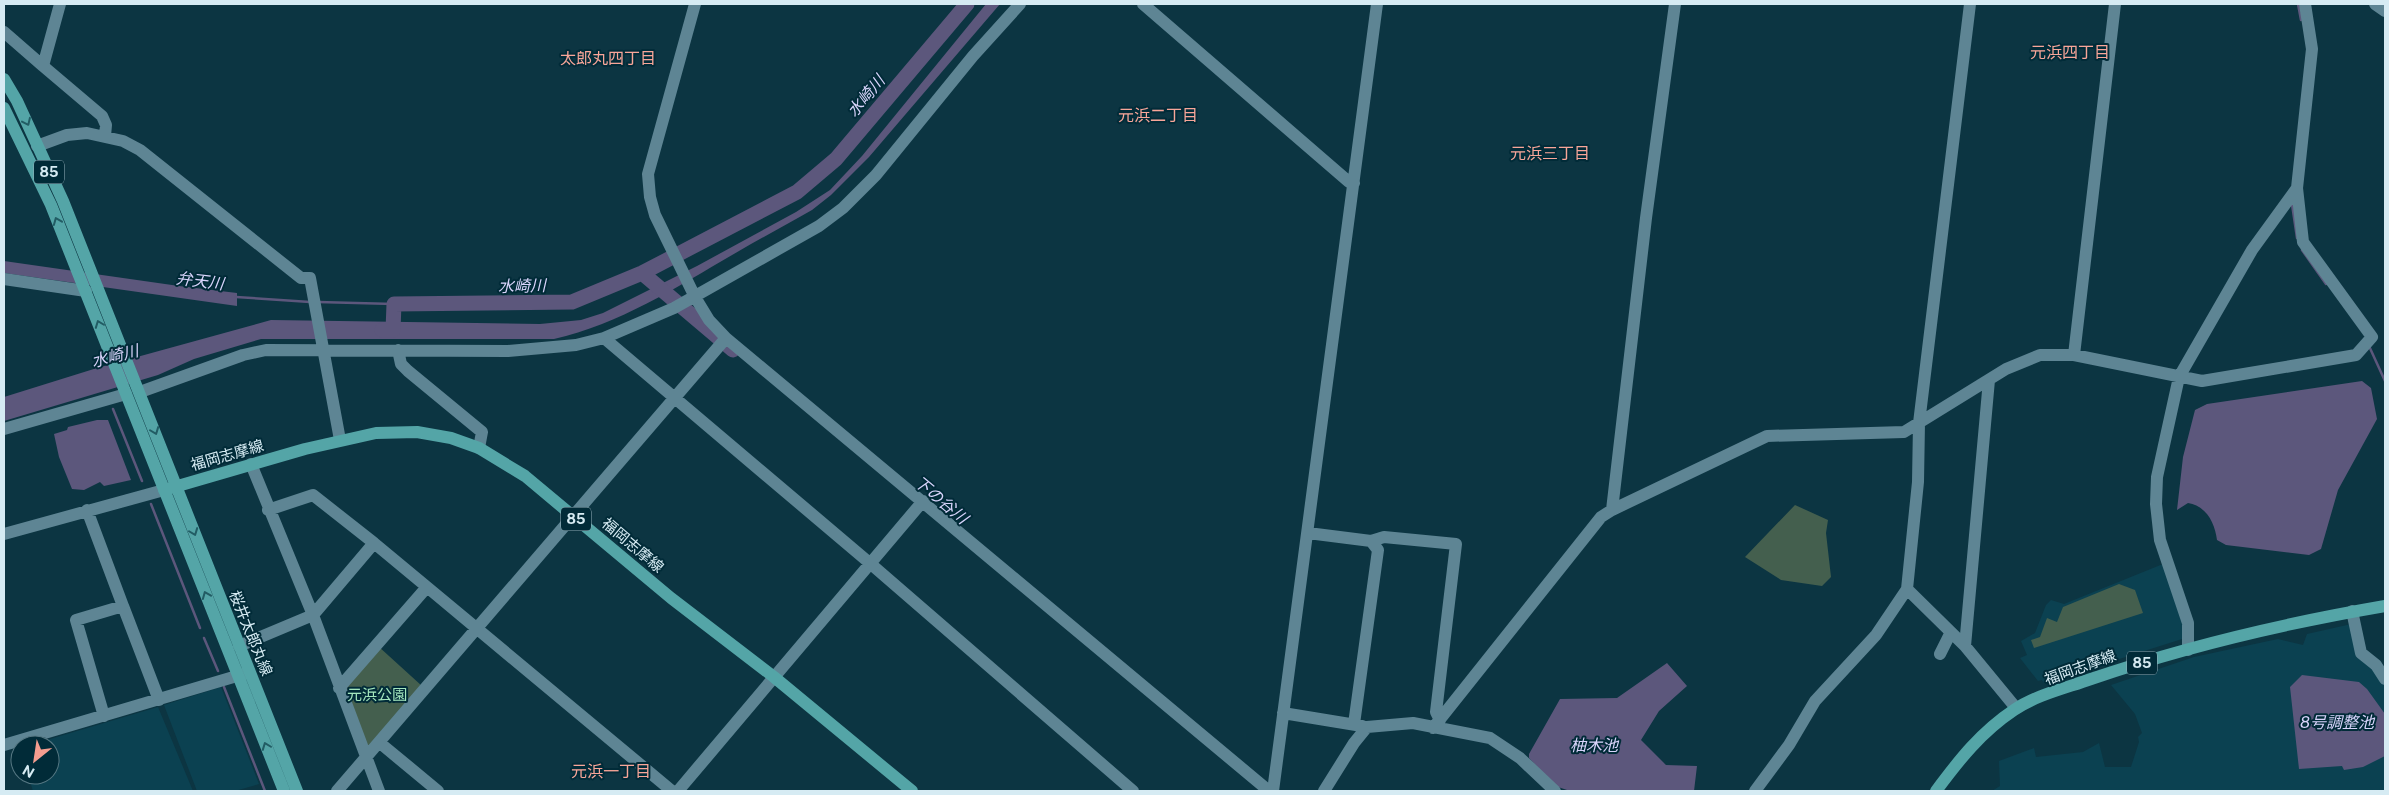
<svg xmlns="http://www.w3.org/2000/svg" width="2389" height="795" viewBox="0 0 2389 795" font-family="'Public Sans','Noto Sans JP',sans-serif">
<rect width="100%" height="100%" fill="#0c3542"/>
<path fill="#0b4151" d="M2163 564 2184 623 2182 639 2044 683 2042 680 2038 681 2020 658 2027 655 2021 641 2035 633 2046 605 2051 600 2064 604Z
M2356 623 2370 666 2385 685V791H1992L2000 786 1999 761 2034 748 2036 757 2083 752 2099 743 2105 767H2131L2139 742 2138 737 2142 733 2135 714 2111 685 2194 657 2278 639 2303 645 2307 634Z
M221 687 259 784 235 791H197L164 705Z
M158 707 193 791H33L28 775H50V745H30Z"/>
<path fill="#445f4e" d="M1795 505 1828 520 1826 533 1831 577 1822 586 1781 580 1745 557Z
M2119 584 2135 590 2143 613 2034 648 2031 640 2040 637 2047 618 2057 622 2063 607Z
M378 646 422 686 372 746 365 744 343 690Z"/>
<path fill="#5c577c" d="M986 4H1000L869 157 831 195 812 210C788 224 763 237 739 251 680 285 621 324 554 339H261L194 359 158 375 4 421V397L97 368 271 320 540 324 581 320 603 313 697 266 796 212 830 190 862 156Z
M4 261 179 286 237 293V306L4 273Z
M2362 381 2371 388 2377 419 2338 490 2321 549 2309 555 2226 545 2217 540C2215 524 2207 506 2188 503L2177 510 2183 457 2195 410 2207 404Z
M97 420H108L131 480 104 486 100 482 84 490 72 489 59 457 54 434 67 430 68 427Z
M1667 663 1687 686 1659 711 1641 740 1666 765 1697 766 1694 791H1570L1555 786 1529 758V754L1560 699 1617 698Z
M2302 675 2359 682 2367 689 2385 714V756L2363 767 2344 770 2342 766 2299 769 2290 687Z"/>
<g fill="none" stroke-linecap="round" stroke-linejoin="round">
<path stroke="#5c577c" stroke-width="2.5" d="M2298 4 2301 20
M2292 204 2297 238
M2302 250 2326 284
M236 297 310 302
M318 302 394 304
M2369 346 2385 381
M113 409 142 481
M151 504 200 628
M204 638 218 671
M224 687 265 791"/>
<path stroke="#5c577c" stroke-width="15" d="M642 273 733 350
M382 330H393L394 304 572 302 642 273 797 192 836 159 967 4"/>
<path stroke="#5e8594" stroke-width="12" d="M60 4 43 66 102 116 106 125 105 136
M695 4 648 174 650 197 655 215 695 297 709 320 726 338 1269 791
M1143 4 1349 182 1354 183
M2375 4 2385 11
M4 32 43 66
M37 146 67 135 87 133 123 141 140 150 301 278H310L340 440
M4 279 86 291
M604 338 872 565 1133 791
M398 350 401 364 408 371 482 432 479 448
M2074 355 2115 4
M140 392 243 355 266 350 508 351 576 345 604 338 674 308 819 226 843 208 876 175 973 56 1020 4
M4 429 126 394
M87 510 123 606
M268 510 313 495 374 543
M1612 510 1646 218 1675 4
M1308 533 1371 541 1384 537 1456 544 1436 712 1440 720
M4 534 164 490
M427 587 672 791
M1907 589 1965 646 2016 708
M2352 611 2361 653 2376 665 2385 679
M239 646 313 615 251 464
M1965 646 1989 380
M2188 650V623L2160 540 2156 504 2157 477 2179 377 2252 250 2297 188
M1940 654 1951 632
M339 688 427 587 374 543 313 615 379 791
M1283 713 1362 726
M104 716 76 620 123 606 159 700
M1354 724 1378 550 1371 541
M1433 728 1601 517 1612 510 1767 436 1904 432 2006 369 2040 355H2074L2202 381 2356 355 2372 337 2303 242 2297 188 2312 49 2305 4
M380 743 438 791
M4 745 247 673
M337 791 726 338
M678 791 923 501
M1273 791 1377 4
M1324 791 1354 743 1367 727 1413 723 1490 738 1520 758 1555 791
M1755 791 1789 745 1815 701 1876 635 1907 589 1918 482 1919 423 1970 4"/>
<path stroke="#54a5a7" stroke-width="12" d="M4 79 17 101 63 201 297 791
M4 108 51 205 284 791
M164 490 305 449 376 433 417 432 451 438 479 448 525 476 671 598 774 677 912 791
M1936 791C1959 760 1981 732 2014 710 2036 695 2066 688 2091 679 2187 646 2286 623 2385 606"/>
</g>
<defs><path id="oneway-chevron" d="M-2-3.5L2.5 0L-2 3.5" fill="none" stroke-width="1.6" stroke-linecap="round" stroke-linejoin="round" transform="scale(1.25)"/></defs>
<g stroke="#225c64">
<use href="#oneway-chevron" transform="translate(27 122) rotate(65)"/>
<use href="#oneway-chevron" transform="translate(57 221) rotate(-112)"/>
<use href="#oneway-chevron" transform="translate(99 324) rotate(-111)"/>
<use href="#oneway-chevron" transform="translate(155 431) rotate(69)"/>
<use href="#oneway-chevron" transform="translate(194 532) rotate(69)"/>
<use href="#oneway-chevron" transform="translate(206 595) rotate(-112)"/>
<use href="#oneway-chevron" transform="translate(266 746) rotate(-111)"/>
</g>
<g text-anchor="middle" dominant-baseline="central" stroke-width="4" stroke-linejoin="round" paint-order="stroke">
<g fill="#012b38" stroke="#96b1bb" stroke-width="1">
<rect x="34" y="160.5" width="30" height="23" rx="4"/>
<rect x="561" y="507.5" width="30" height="23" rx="4"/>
<rect x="2127" y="651.5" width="30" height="23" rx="4"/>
</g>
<g font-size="14" font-weight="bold" fill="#d6ebf3">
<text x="49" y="172">85</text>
<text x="576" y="519">85</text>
<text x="2142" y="663">85</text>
</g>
<g font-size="15" fill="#d6ebf3" stroke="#012b38">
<text transform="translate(227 455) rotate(-16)">福岡志摩線</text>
<text transform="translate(633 545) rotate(40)">福岡志摩線</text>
<text transform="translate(251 633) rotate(68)">桜井太郎丸線</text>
<text transform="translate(2080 667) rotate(-20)">福岡志摩線</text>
</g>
<g font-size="15" fill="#a4e7be" stroke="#012b38">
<text x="377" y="694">元浜公園</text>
</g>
<g font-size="16" fill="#f8a699" stroke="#012b38">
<text x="2070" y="52">元浜四丁目</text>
<text x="608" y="58">太郎丸四丁目</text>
<text x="1158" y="115">元浜二丁目</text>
<text x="1550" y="153">元浜三丁目</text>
<text x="611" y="771">元浜一丁目</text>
</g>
<g font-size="16" font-style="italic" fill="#d8d4fb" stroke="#012b38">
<text transform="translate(866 96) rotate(-50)">水崎川</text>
<text transform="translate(200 281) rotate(7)">弁天川</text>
<text transform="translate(522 286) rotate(-1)">水崎川</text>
<text transform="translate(115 356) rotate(-14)">水崎川</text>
<text transform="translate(941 500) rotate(40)">下の谷川</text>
<text x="2337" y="722">8号調整池</text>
<text x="1594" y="745">柚木池</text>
</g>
</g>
<rect width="2389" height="795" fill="none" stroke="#d6ebf3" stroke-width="10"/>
<g transform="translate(35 760) rotate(210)"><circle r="24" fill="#012b38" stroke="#567883"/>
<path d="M0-4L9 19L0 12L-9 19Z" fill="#f59d8f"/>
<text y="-8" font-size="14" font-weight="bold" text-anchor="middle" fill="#d6ebf3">N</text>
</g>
</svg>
